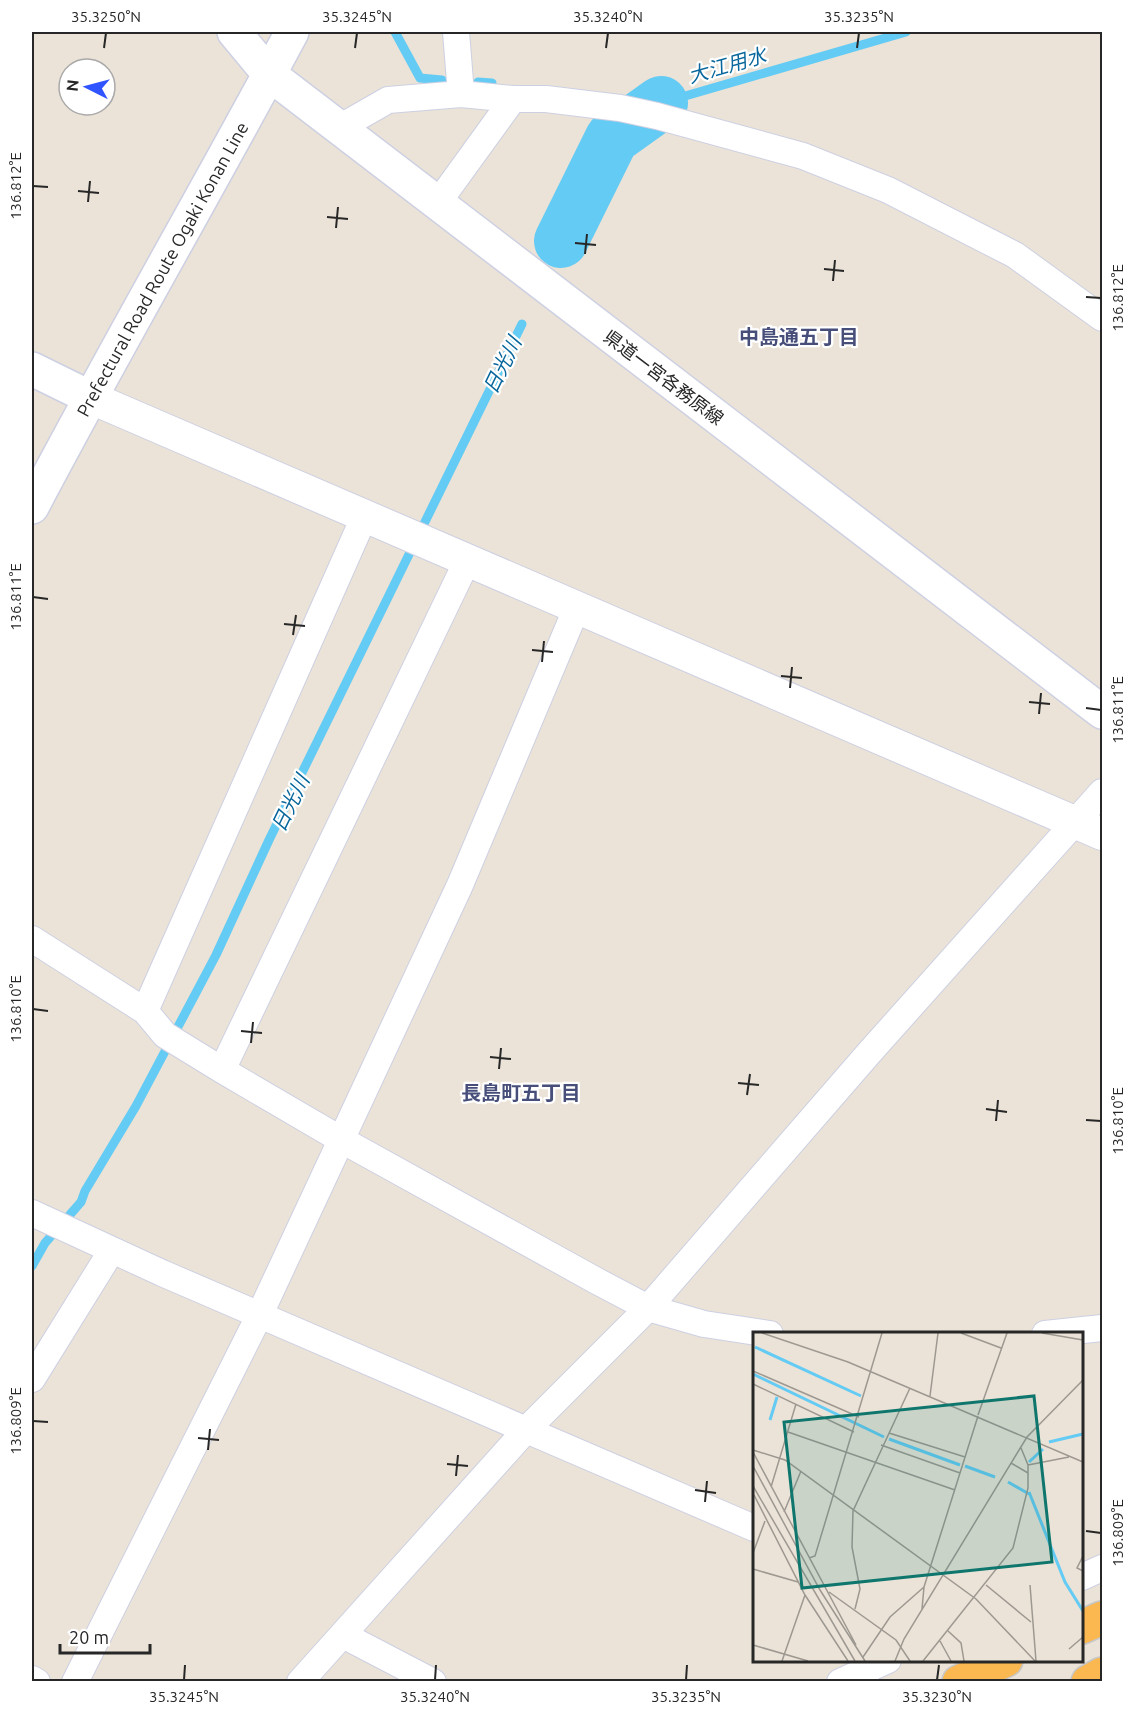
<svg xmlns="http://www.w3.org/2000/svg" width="1134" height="1713" viewBox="0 0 1134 1713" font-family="Ubuntu,'Noto Sans JP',sans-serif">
<rect width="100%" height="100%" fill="#ebe3d7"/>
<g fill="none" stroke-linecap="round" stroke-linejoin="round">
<path stroke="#64cbf4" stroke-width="9" d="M395 32 420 78 442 80
M478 82 492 83
M640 100 661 103 906 32
M32 1266 45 1243 81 1202 85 1191 136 1106 216 955 269 840 522 324"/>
<path stroke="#64cbf4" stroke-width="54" d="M561 241 612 138 661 103"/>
<g stroke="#cdd0e2" stroke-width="28">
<path id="minor" d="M456 32 461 94
M339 128 388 100 461 94 513 99H546L620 108 657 116 803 156 888 190 1015 255 1102 318
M437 204 513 99
M32 939 145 1011 165 1035 222 1070 340 1139 595 1280 648 1308 704 1324 770 1334
M145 1011 365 515
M222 1070 468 559
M32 1213 162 1273 754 1528
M1045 1334 1102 1328
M32 1379 112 1250
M1082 1577 1102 1568
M343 1635 433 1682
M32 1679 37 1682
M75 1682 260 1314 460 885 577 607
M300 1682 525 1431 648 1308 869 1053 1102 792
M840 1682 888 1660"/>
</g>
<g stroke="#cdd0e2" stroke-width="34">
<path id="tertiary" d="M89 397 1102 834"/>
</g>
<g stroke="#cdd0e2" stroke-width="36">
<path id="secondary" d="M234 32 269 74 1102 712
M32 369 89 397
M32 507C116 347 207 191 292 32"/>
</g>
<g stroke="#c7c7c7" stroke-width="36">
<path id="trunk" d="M1082 1627 1102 1618
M959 1682 1006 1660
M1088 1682 1102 1674"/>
</g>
<use href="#minor" stroke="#fff" stroke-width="26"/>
<use href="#tertiary" stroke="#fff" stroke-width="32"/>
<use href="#secondary" stroke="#fff" stroke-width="33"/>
<use href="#trunk" stroke="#fbb850" stroke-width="33"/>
</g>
<path fill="none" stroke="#272727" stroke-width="2" d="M104 48 106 33M355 48 357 33M606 48 608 33M857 48 859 33M33 186 48 187M78 191 99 193M88 202 90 181M327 217 348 219M336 228 338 207M575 243 596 245M585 254 587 234M824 269 844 271M833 281 835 260M1086 297 1101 298M33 597 48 599M284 624 305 626M293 635 296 615M532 650 553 652M542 662 544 641M781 676 802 678M790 688 792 667M1029 702 1050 704M1086 708 1101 710M1039 714 1041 693M33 1009 48 1011M241 1031 262 1033M251 1043 253 1022M490 1057 511 1059M499 1069 501 1048M738 1083 759 1085M747 1095 750 1074M986 1109 1007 1112M1086 1120 1101 1121M996 1121 998 1100M33 1421 48 1422M198 1438 219 1440M208 1450 210 1429M447 1464 468 1466M456 1476 458 1455M695 1490 716 1493M705 1502 707 1481M1086 1531 1101 1533M184 1680 185 1665M435 1680 436 1665M686 1680 687 1665M937 1680 939 1665"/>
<g text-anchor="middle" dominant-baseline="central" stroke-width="4.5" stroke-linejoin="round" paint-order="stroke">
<g font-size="18" fill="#272727" stroke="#fff">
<text transform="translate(162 269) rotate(-61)">Prefectural Road Route Ogaki Konan Line</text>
<text transform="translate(664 377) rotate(37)">県道一宮各務原線</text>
</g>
<g font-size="20" font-style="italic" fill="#07669b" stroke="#fff">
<text transform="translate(727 65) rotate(-16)">大江用水</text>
<text transform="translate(502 365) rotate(-64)">日光川</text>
<text transform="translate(290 803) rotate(-64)">日光川</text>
</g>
<g font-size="20" font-weight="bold" fill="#464e79" stroke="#fff">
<text x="799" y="336">中島通五丁目</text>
<text x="521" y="1092">長島町五丁目</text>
</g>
</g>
<g transform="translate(753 1332)">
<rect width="330" height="330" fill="#ebe3d7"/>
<path fill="none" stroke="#64cbf4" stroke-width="3" d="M2 15 108 64M0 42 131 105M17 88 24 65M136 107 207 133M296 110 330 102M276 130 290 117M212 134 242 145M255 150 276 162M276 160 312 250 330 279"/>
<path fill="none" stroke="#9d9891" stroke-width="1.5" d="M9 1 95 30 330 130M208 1 248 16M289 1 330 8M0 39 106 85M0 52 101 100M177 64 185 1M225 83 254 1M35 100 202 158M136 101 212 125M128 113 207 141M0 118 32 128 223 267 282 329M0 120 103 313M258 131 275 141M275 133 316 125M0 134 67 258 112 329M0 154 102 329M18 155 43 72M1 163 52 263 95 329M31 180 48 139M0 221 12 189M330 224 324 236 330 239M56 226 62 224 129 1M0 237 45 250M233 253 278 290M277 253 283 329M76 260 143 308 157 329M102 277 107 257 99 215 100 179 157 56M169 277 171 255 225 84M195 299 208 311 211 329M187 309 198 329M0 313 55 329M316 317 330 305M110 325 137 285 171 255M29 329 52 263M142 329 151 307 274 105 330 48M170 329 260 216 275 156V133L268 116"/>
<path fill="#0f766e" fill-opacity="0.15" stroke="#0f766e" stroke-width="3" d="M281 64 299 230 49 256 31 90Z"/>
<rect width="330" height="330" fill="none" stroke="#272727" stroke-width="3"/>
</g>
<rect width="1134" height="1713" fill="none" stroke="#ffffff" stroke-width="66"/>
<g transform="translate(87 87) rotate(276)"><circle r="28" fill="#ffffff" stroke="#a9a9a9" stroke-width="1.5"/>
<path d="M0-4.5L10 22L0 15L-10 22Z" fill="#3054ff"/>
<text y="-9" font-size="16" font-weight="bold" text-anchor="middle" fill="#272727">N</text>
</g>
<path d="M60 1644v9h90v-9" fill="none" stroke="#272727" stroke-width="3"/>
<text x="69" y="1644" font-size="18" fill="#272727" stroke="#ffffff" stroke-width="4.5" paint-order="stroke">20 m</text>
<rect x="33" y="33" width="1068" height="1647" fill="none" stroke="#272727" stroke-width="2"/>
<g font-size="15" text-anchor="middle" fill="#272727">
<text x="106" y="22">35.3250°N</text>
<text x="357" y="22">35.3245°N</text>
<text x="608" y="22">35.3240°N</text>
<text x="859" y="22">35.3235°N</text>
<text transform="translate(16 186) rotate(-90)" y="5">136.812°E</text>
<text transform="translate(1118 298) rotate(-90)" y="5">136.812°E</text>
<text transform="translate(16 597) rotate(-90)" y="5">136.811°E</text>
<text transform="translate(1118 710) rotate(-90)" y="5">136.811°E</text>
<text transform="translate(16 1009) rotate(-90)" y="5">136.810°E</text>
<text transform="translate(1118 1121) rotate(-90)" y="5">136.810°E</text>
<text transform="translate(16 1421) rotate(-90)" y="5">136.809°E</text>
<text transform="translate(1118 1533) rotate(-90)" y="5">136.809°E</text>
<text x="184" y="1702">35.3245°N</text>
<text x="435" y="1702">35.3240°N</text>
<text x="686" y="1702">35.3235°N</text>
<text x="937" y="1702">35.3230°N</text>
</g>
</svg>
